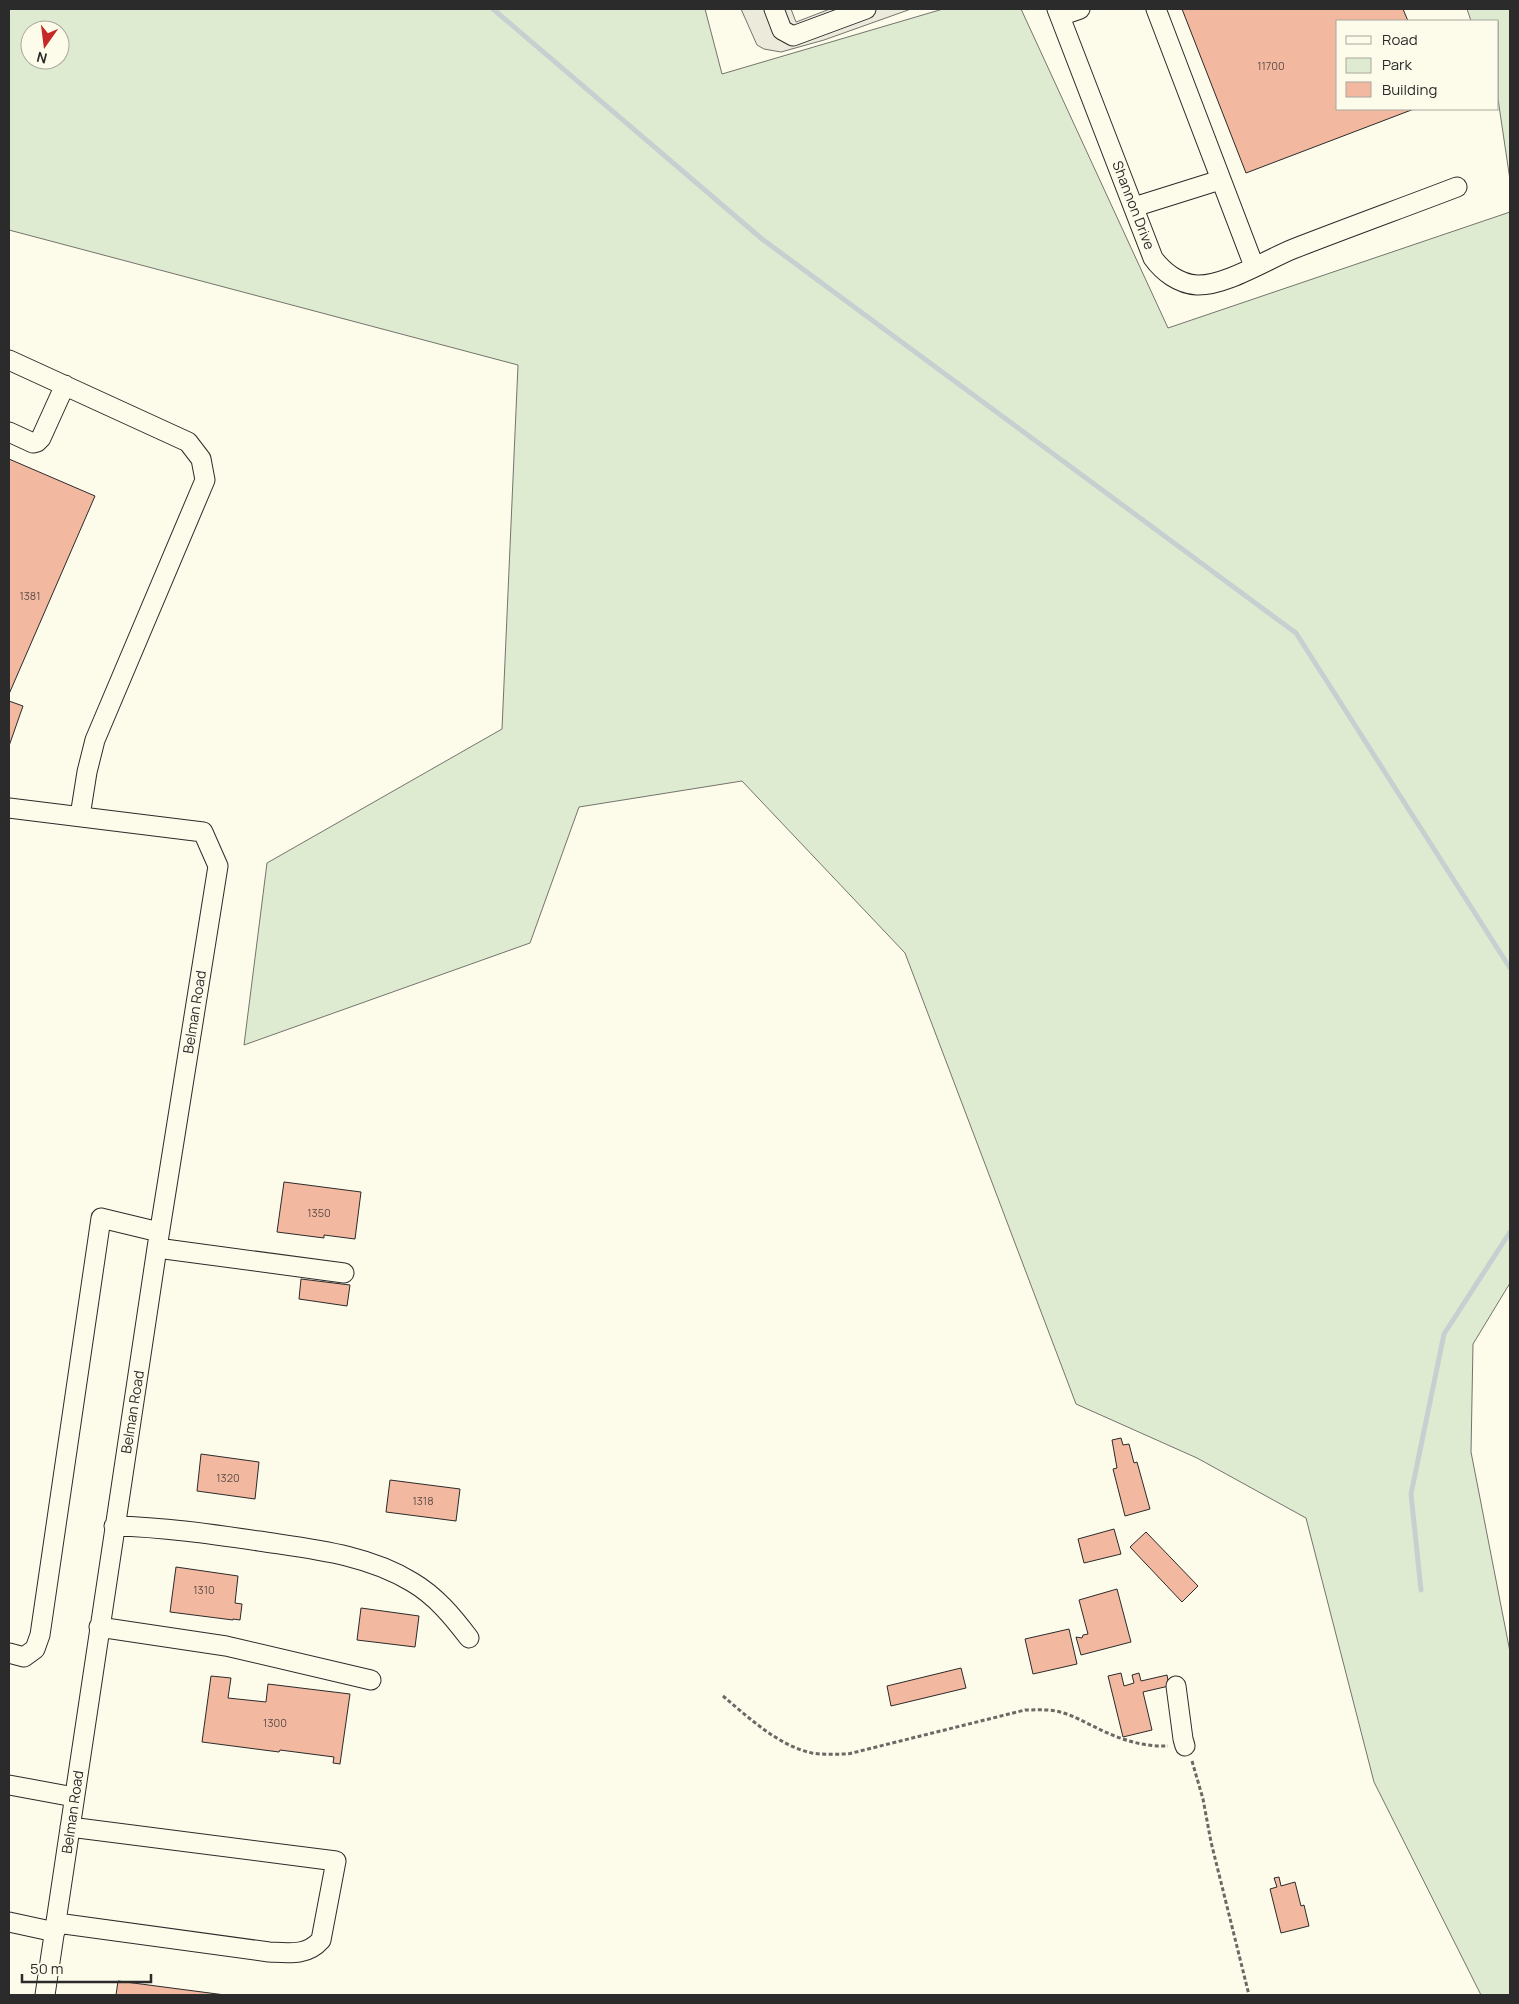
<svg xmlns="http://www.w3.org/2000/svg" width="1519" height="2004" viewBox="0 0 1519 2004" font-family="Manrope,sans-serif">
<rect width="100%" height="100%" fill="#fdfbea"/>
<path fill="#deebd1" stroke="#74746e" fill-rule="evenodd" d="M9 9H705L722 74 943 9H1021L1168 328 1510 212V1283L1473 1344 1471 1452 1510 1652V1995H1481L1374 1782 1306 1518 1197 1458 1076 1404 905 953 742 781 579 807 530 943 244 1045 267 863 502 729 518 365 9 230ZM30 30H60V60H30Z
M1467 9H1510V180L1498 99V21H1471Z"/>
<path fill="#eceadb" stroke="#74746e" d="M741 9H791L796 22 830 9H911L824 40 781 52 764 49 757 45Z"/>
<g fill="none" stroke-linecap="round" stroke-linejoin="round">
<path stroke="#c7d0d0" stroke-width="5" d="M493 9 762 239 1296 633 1510 968
M1421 1590 1411 1494 1444 1334 1510 1232"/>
</g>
<path fill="#f2b8a0" stroke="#2b2b2b" d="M1182 9H1403L1408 21H1338V109H1414L1246 173Z
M9 459 95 496 9 694Z
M9 701 23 706 9 746Z
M284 1182 361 1192 355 1239 324 1235V1238L277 1232Z
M301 1279 350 1285 347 1306 299 1299Z
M1121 1438 1123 1445 1129 1444 1134 1463 1137 1462 1150 1509 1125 1516 1113 1469 1117 1468 1112 1440Z
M201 1454 259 1462 255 1499 197 1491Z
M390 1480 460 1489 456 1521 386 1512Z
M1114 1529 1121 1554 1084 1563 1078 1539Z
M1146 1532 1198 1586 1182 1602 1130 1547Z
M176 1567 238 1576 235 1603 242 1604 240 1620 233 1619V1620L170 1612Z
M1117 1589 1131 1642 1081 1655 1076 1637 1082 1638 1083 1635 1088 1634 1079 1600Z
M361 1608 419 1616 415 1647 357 1640Z
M1069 1629 1077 1664 1033 1674 1025 1639Z
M961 1668 966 1688 891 1706 887 1686Z
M1121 1673 1124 1686 1134 1683 1132 1675 1139 1673 1141 1681 1167 1675 1169 1686 1143 1692 1152 1730 1123 1737 1108 1676Z
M211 1676 231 1678 228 1698 266 1702 268 1684 350 1694 340 1764 333 1763 334 1757 280 1750 279 1752 202 1742Z
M1279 1877 1281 1886 1295 1882 1301 1906 1304 1905 1309 1926 1281 1933 1270 1889 1277 1887 1274 1878Z
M118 1981 225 1995H116Z"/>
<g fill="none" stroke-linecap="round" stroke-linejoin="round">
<g stroke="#2b2b2b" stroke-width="21">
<path id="minor" d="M774 9 782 30 793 36 866 9
M1057 9 1153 258C1163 272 1179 284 1197 285 1225 286 1266 260 1293 249 1347 228 1402 208 1457 187
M1156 9 1254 266
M1060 16 1080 9
M1134 207 1220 180
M9 360 188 442 201 459 205 480 95 740 87 772 80 816
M9 432 33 443 37 442 41 438 65 385
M9 808 203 832 218 866 157 1248 45 1995
M157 1248 344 1273
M114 1526C163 1527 211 1534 259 1541 311 1549 366 1554 412 1582 436 1596 453 1617 469 1638
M99 1627 226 1646 371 1680
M9 1653 24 1657 35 1649 40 1635 101 1218 159 1232
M1176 1686 1183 1739 1185 1746
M9 1785 74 1797
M9 1922 55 1932
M57 1923 269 1952C289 1953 307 1956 321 1940L336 1861 70 1827"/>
</g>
<path stroke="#6a6964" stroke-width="3" stroke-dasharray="4 2.5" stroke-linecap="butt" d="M723 1696C749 1718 779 1746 812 1753 824 1755 836 1754 848 1754L1025 1710C1037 1710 1049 1709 1060 1712 1072 1715 1082 1721 1093 1726 1116 1738 1141 1747 1168 1746
M1192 1761 1203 1799 1211 1842 1249 1995"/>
<use href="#minor" stroke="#fdfbea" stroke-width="19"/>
</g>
<g text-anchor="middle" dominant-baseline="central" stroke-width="4" stroke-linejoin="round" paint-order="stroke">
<g font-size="11" fill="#5d4e48">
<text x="1271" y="65">11700</text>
<text x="30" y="595">1381</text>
<text x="319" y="1212">1350</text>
<text x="228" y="1477">1320</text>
<text x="423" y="1500">1318</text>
<text x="204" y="1589">1310</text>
<text x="275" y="1722">1300</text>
</g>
<g font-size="14" fill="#2b2b2b" stroke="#fdfbea">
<text transform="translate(1134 205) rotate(69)">Shannon Drive</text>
<text transform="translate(194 1012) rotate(-81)">Belman Road</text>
<text transform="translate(132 1412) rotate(-81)">Belman Road</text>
<text transform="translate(72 1812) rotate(-82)">Belman Road</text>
</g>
</g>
<rect width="1519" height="2004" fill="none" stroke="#2b2b2b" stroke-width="20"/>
<rect x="1336" y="20" width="162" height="90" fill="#fdfbea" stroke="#a9a89e"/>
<rect x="1346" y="36" width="25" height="8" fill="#fdfbea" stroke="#a9a89e"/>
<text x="1382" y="45" font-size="15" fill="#2b2b2b">Road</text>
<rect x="1346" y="58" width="25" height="15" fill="#deebd1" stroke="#a9a89e"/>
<text x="1382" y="70" font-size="15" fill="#2b2b2b">Park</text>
<rect x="1346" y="82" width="25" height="15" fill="#f2b8a0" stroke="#a9a89e"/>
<text x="1382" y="95" font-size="15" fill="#2b2b2b">Building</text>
<g transform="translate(45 45) rotate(194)"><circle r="24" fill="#fdfbea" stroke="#a9a89e"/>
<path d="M0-4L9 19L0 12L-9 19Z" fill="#c62828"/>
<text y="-8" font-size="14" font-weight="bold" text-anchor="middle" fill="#2b2b2b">N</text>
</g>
<path d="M22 1974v8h129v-8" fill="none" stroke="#2b2b2b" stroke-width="2.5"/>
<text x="30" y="1974" font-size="15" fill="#2b2b2b" stroke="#fdfbea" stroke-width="4" paint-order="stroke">50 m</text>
</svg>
